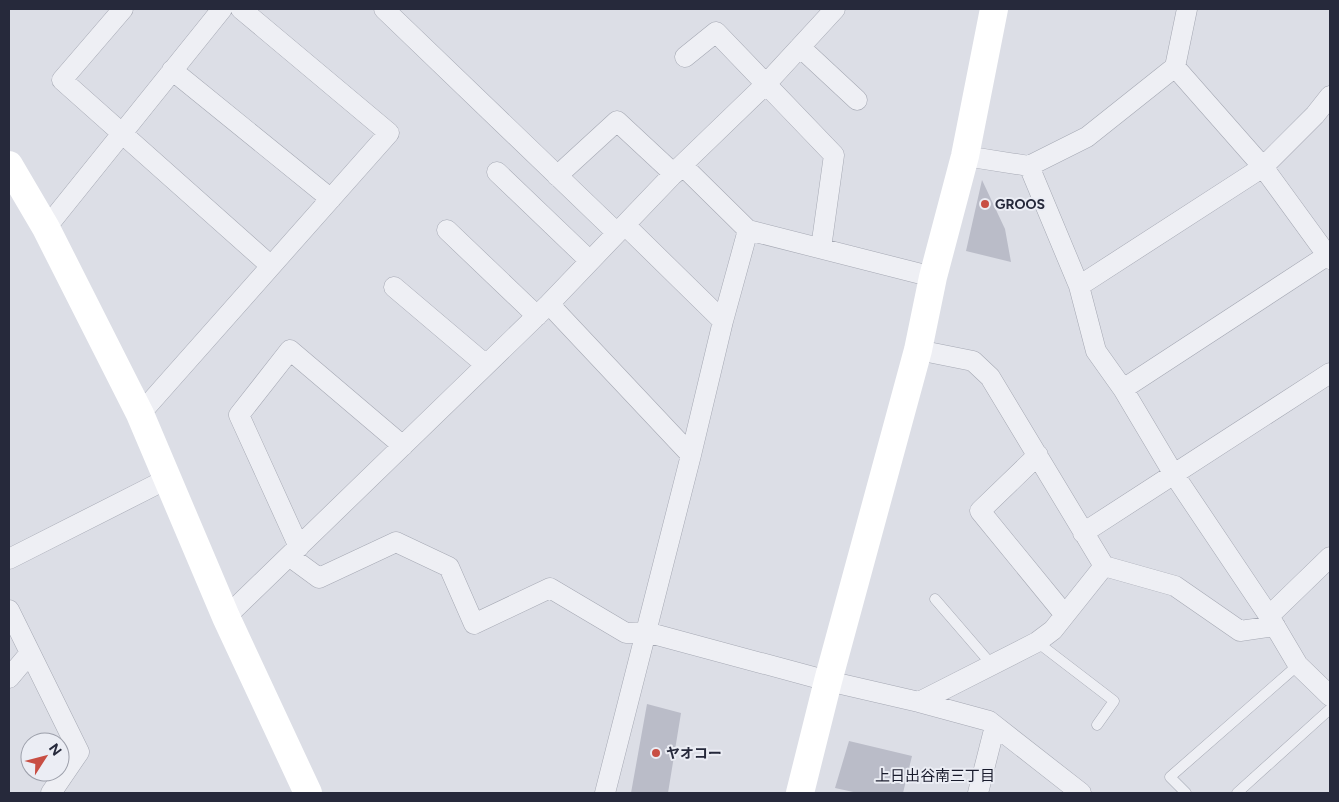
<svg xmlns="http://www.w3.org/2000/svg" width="1339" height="802" viewBox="0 0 1339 802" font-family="Figtree,'Noto Sans JP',sans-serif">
<rect width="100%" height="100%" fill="#dcdee6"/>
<path fill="#babcc8" d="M982 180 1005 229 1011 262 966 251Z
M647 704 681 713 668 793H631Z
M849 741 912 756 903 793H858L835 788Z"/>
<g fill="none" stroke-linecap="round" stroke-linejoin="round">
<g stroke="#a5a8b3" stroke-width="11">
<path id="lane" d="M935 599 992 665
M1037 642 1114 701 1097 725
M1186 793 1170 777 1298 665
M1237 793 1330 709"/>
</g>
<g stroke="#a5a8b3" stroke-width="21">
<path id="street" d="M123 9 62 80 271 266
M384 9 617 233
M800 47 857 100
M685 57 716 32 834 155 821 248
M1175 67 1263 167 1330 259
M172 70 331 199
M965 156 1029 166 1087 137 1175 67 1187 9
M682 165 748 230 933 277
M1029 166 1079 286 1096 351 1123 389 1173 473 1269 616
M497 172 590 261
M557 176 617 121 674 174
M625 225 723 321
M46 228 222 9
M447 230 537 316
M1079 286 1263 167 1315 115 1330 96
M394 287 486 365
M549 304 691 455
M918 350 973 361 990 377 1104 566 1175 586 1240 631 1275 626
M1123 389 1328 255
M140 414 389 133 241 9
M1038 455 980 511 1065 615
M1083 533 1330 373
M299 547 239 415 290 350 403 446
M289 556 319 578 396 542 449 567 474 624 550 588 626 633 646 632 828 681 919 702 989 721 1081 793
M1330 557 1269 616 1298 665 1330 696
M9 559 167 479
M9 610 79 752 51 793
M226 617 549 304 682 165 766 84 835 9
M9 678 30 653
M919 702 1037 642 1053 630 1104 566
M605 793 691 455 723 321 748 230
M978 793 995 726"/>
</g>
<use href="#lane" stroke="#eeeff4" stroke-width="10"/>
<use href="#street" stroke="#eeeff4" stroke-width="20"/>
<path stroke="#fff" stroke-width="28" d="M9 165 46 228 140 414 226 617 308 793
M800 793 828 681 918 350 933 277 965 156 994 9"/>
</g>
<g fill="#c84e43" stroke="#ebedf4" stroke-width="2">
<circle cx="985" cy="204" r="5"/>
<circle cx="656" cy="753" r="5"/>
</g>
<g text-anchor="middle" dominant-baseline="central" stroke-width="4" stroke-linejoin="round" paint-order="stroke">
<g font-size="14" font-weight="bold" fill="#26293b" stroke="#ebedf4" text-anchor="start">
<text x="995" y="204">GROOS</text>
<text x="666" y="753">ヤオコー</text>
</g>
<g font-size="15" fill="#191b2c" stroke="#ebedf4">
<text x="935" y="776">上日出谷南三丁目</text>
</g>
</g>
<rect width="1339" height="802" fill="none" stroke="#26293b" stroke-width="20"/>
<g transform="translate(45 757) rotate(54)"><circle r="24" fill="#ebedf4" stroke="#9c9faa"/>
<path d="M0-4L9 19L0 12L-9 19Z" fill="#c84e43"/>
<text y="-8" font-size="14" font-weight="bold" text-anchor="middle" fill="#26293b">N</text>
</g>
</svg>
